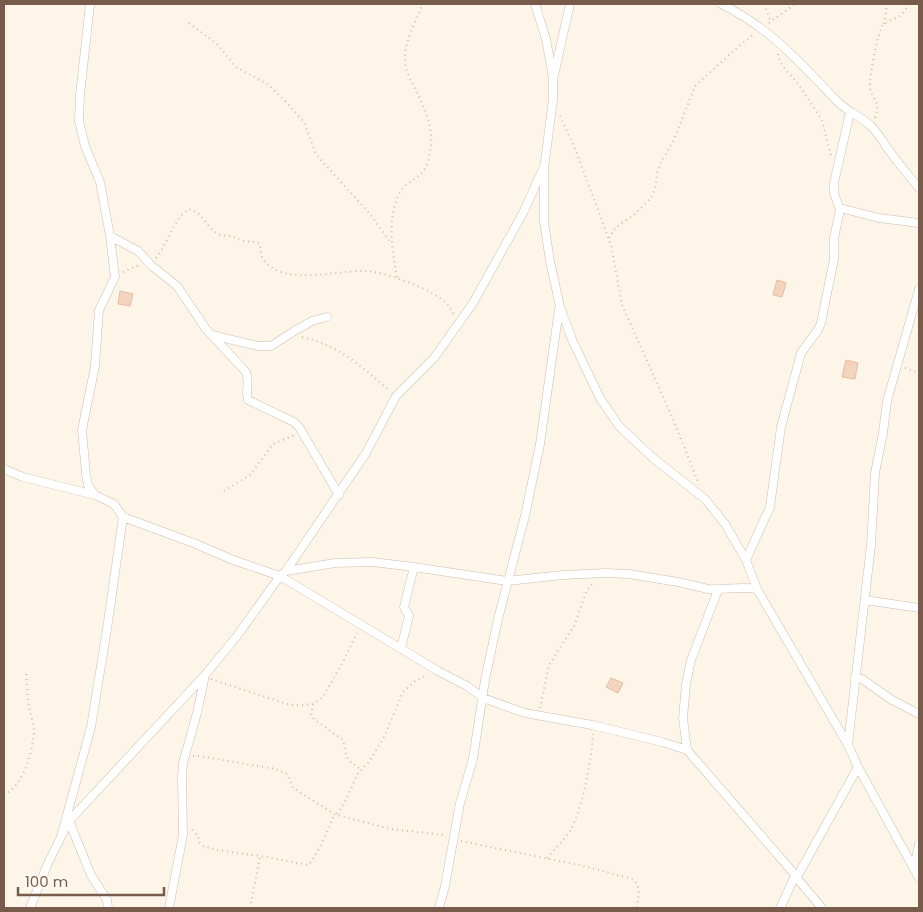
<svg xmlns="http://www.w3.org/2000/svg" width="923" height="912" viewBox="0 0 923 912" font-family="Poppins,sans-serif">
<rect width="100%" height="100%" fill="#fdf5e8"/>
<path fill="#f3d5bf" stroke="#e6bc9f" d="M777 280 786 283 782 297 773 295Z
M120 291 133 294 130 306 118 304Z
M846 360 858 363 855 379 842 377Z
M611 678 623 683 618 693 606 687Z"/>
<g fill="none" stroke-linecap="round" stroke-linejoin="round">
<g stroke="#cfbdad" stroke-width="9">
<path id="minor" d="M90 4 80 95 79 121 85 146 100 182 110 236 115 277 99 310 95 366 82 430 86 474 88 485 95 495 114 504 123 517 196 544 233 560 280 576 438 671 467 686 483 698 525 713 592 725 662 742 687 750
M535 4 546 39 553 78V100L544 168V222L550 261 560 307 573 342 600 398 619 426 653 458 705 499 725 524 746 560 757 589 848 745 858 767 919 878
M721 4C771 28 801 64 838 102 848 112 862 117 872 127 878 133 883 142 888 149 898 163 908 175 919 188
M554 75 570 4
M840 208 879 218 919 223
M110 236 138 251 152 266 177 286 206 329 246 372C250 382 245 391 248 400L294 422 299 427 339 495
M212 335 258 346H271L296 330 312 321 327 317
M4 469 23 477 95 495
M746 560 770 507 781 427 801 353 818 330 821 323 834 259V238L840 210 834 193V183L850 112
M286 571 335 563 372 562 414 567 507 581 563 575 606 573 629 574 678 582 708 589C724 590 741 586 757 589
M718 590 691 660 686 684 683 718 687 750 797 877
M865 600 919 608
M401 648 409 616 404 607 414 567
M855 677 862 679 892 700 919 714
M848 744 871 545 875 473 883 433 887 401 919 289
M69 821 91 875 107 900 108 908
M61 837 69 821 205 675 237 636 280 576 286 571 366 453 396 396 434 358 473 303 523 213 543 169
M914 868 919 844
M795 876 822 908
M30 908 48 863 61 837 91 727 107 629 123 517
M169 908 183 835 182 778 183 763 197 713 205 675
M439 908 445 886 460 803 473 759 485 680 498 619 525 516 540 444 559 309
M780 908 795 876 797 877 858 767"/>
</g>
<path stroke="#d9b8a2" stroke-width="2" stroke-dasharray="1 4" stroke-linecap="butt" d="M764 4 771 22
M189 23 217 44 236 67 269 85 287 103 304 122 315 152 321 160 370 214 391 243
M769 23 795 4
M884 24 887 4
M778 54 780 61 785 69 799 85 822 120 831 156
M560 116 576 151 611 245 622 305 673 419 698 482
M875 118C882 99 871 101 870 86 869 78 878 30 883 25 887 21 895 19 900 16 904 13 906 8 909 4
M609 238 615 228 635 214 651 198 655 190 657 174 660 164 673 142 695 86 739 46 755 33
M156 258C169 242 172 221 189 209L198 213 213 231 220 235 231 236 243 241 255 242 260 244C261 249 260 254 263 259 283 288 338 269 368 271 386 272 437 291 448 305 450 308 452 312 454 315
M123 272 139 265
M397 277C392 250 387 220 399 194 404 183 414 181 421 174 428 167 430 154 431 145 433 124 423 105 414 87 410 78 404 69 405 58 405 40 416 21 423 4
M302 337C341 346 360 366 390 391
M905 368 919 373
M224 491 250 475 273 444 295 435
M211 679 287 704C300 706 315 707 324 695L344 660 357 633
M313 704 311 715 314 719 343 740C347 757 344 759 361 769
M540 708 549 665 574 626 587 590 594 582
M193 756H199L276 769 287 774 293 788 334 814 390 829 446 835
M4 795C24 785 33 751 34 730 34 724 31 717 30 711 27 698 27 685 26 672
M337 814 346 800 358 773 369 762 384 737 403 692 415 681 427 675
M192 830 198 836 199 842 203 846 217 850 266 857 308 865C314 861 332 823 334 814
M461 841 584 866 632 879C642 885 638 898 637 908
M547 858C555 849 563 841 570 831 582 811 592 758 593 734
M250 908 260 857"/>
<use href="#minor" stroke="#fff" stroke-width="8"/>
</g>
<rect width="923" height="912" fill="none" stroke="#785c4b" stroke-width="10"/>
<path d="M18 887v8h146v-8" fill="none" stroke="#785c4b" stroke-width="2.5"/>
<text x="25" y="887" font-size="15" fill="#785c4b" stroke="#fff9ef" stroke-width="4" paint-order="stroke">100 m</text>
</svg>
